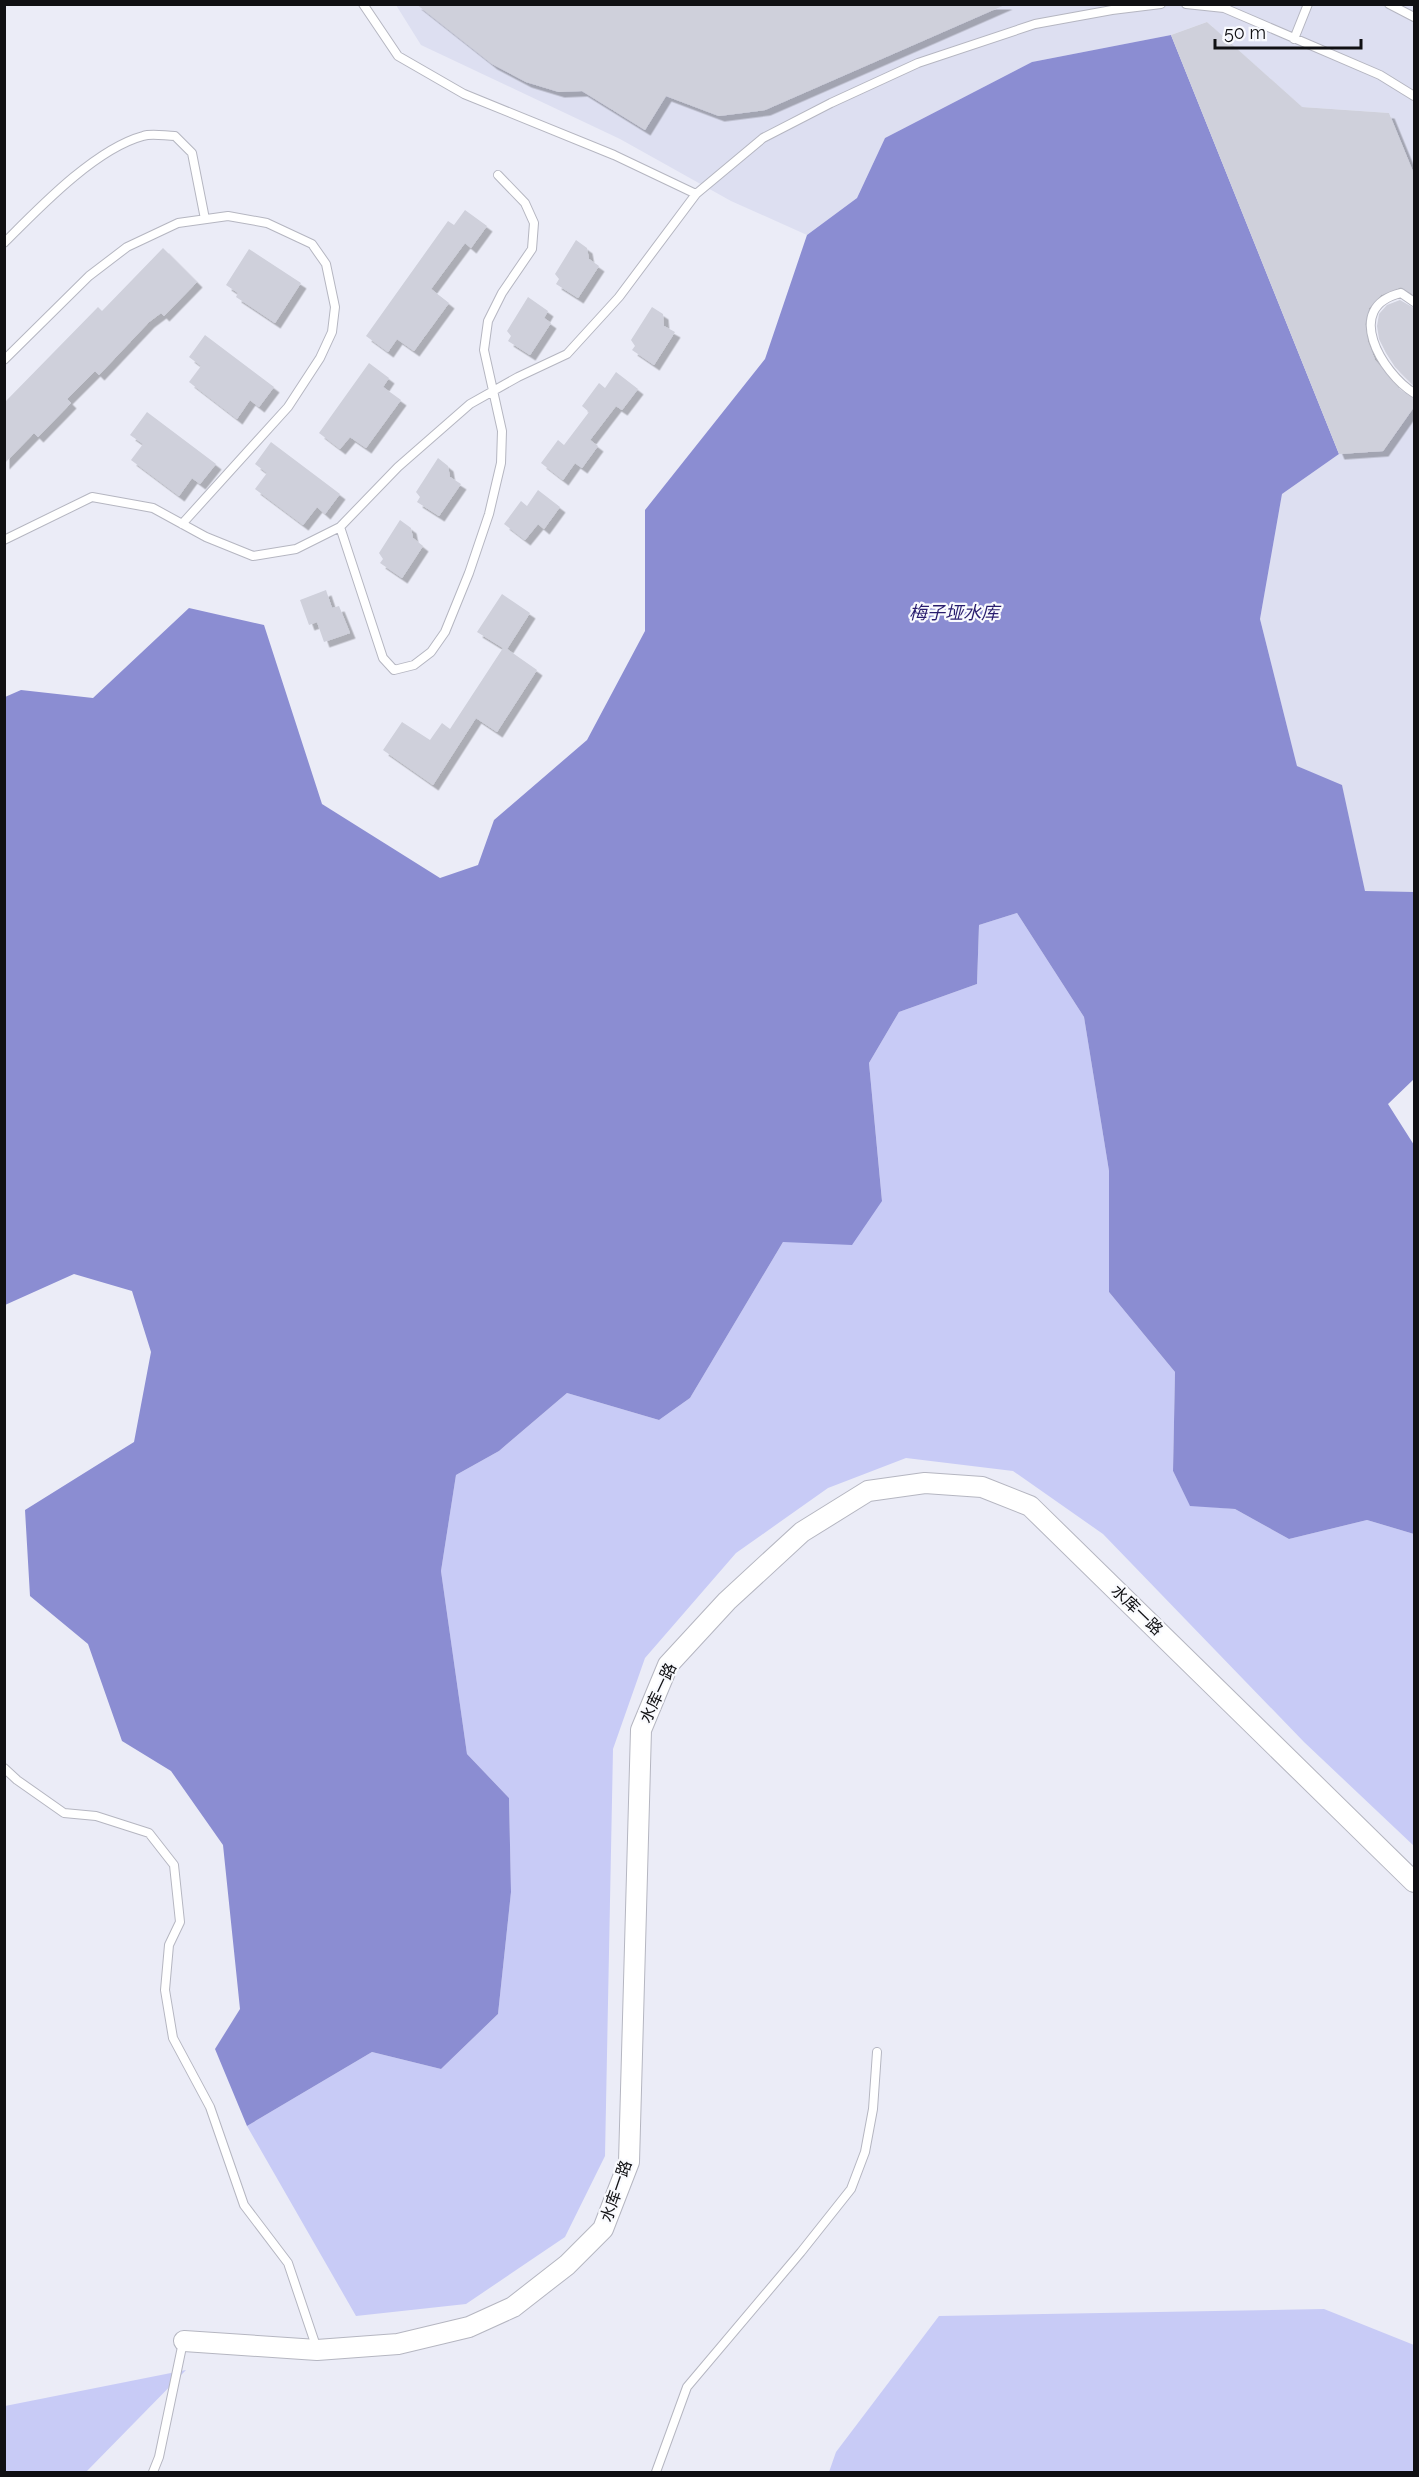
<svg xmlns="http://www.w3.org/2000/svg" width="1419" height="2477" viewBox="0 0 1419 2477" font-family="Raleway,'Noto Sans SC',sans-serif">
<defs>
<filter id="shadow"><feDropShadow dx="5.5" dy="5.5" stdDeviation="0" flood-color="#0004"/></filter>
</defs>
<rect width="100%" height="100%" fill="#ebecf7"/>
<path fill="#dddff1" d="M396 5H1414V174L1389 113 1302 107 1207 22 1171 35 1032 62 885 138 857 198 807 235 731 201 620 139 421 45Z
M1414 407V892H1365L1342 786 1297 766 1260 619 1282 494 1339 454 1383 451Z"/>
<path fill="#c8cbf6" d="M1017 913 1084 1017 1109 1171V1292L1175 1372 1173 1471 1190 1505 1235 1509 1289 1539 1367 1520 1414 1534V1846L1304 1742 1103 1534 1013 1471 906 1458 828 1488 736 1553 645 1658 613 1749 605 2156 565 2237 466 2304 356 2316 247 2126 372 2052 441 2069 498 2014 511 1892 509 1798 467 1754 441 1571 456 1475 499 1451 567 1393 659 1420 690 1398 783 1242 882 1200 869 1063 899 1012 977 984 979 925Z
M1324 2309 1414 2345V2472H829L836 2452 939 2316Z
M186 2370 86 2472H5V2406Z"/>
<path fill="#8b8dd2" d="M1171 35 1339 454 1282 494 1260 619 1297 766 1342 785 1365 891 1414 892V1079L1388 1104 1414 1145V1534L1367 1520 1289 1539 1235 1509 1190 1506 1173 1471 1175 1372 1109 1292V1171L1084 1017 1017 913 979 925 977 984 899 1012 869 1063 882 1201 852 1245 783 1242 690 1398 659 1420 567 1393 499 1451 456 1475 441 1571 467 1754 509 1798 511 1892 498 2014 441 2069 372 2052 247 2126 215 2049 240 2009 223 1845 171 1771 122 1741 88 1644 30 1596 25 1510 134 1442 151 1352 132 1291 74 1274 5 1305V697L21 690 93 698 189 608 264 625 322 804 440 878 478 865 494 820 587 740 645 631V510L765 359 807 235 857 198 885 138 1032 62Z"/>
<path fill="#cfd0db" filter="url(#shadow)" d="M416 4H1007L765 110 719 116 666 96 645 130 582 91 559 92 526 82 492 64Z
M1207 22 1302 107 1389 113 1414 174V295L1401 287 1381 295 1369 308 1365 324 1368 342 1375 360 1398 388 1414 399V407L1383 451 1339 454 1171 35Z
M465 210 487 226 471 248 465 243 431 289 449 303 414 351 397 339 388 352 366 336 448 221 454 225Z
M576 240 587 248 589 259 599 266 578 298 556 284 559 279 555 274Z
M163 248 197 282 164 316 161 313 149 322 99 375 95 371 67 399 71 403 38 437 34 433 4 464V403L98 307 102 311Z
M249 249 301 283 275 323 236 297 238 293 226 285Z
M528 297 548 311 544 318 551 323 530 355 508 341 511 336 507 331Z
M1400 300 1414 308V386L1395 367 1386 353 1379 339 1377 326 1379 314 1387 305Z
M652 307 663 314 664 326 675 332 654 365 632 350 635 346 631 340Z
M205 335 274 387 259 407 250 400 237 419 189 382 201 366 189 357Z
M369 363 389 378 383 387 401 400 366 448 350 437 340 449 319 433Z
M616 372 638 389 622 410 616 406 590 440 598 446 582 468 575 463 563 480 541 463 558 440 564 445 589 412 582 406 599 383 605 388Z
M147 412 216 464 200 484 192 478 179 496 131 460 143 444 130 435Z
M271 442 340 494 325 514 317 507 303 525 255 489 267 473 255 464Z
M438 458 448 466 450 477 461 484 439 516 417 502 420 497 416 492Z
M538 490 560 507 544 529 538 524 525 540 504 524 521 501 527 506Z
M400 520 411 528 413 538 423 546 402 578 380 563 383 559 379 553Z
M326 590 332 608 339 606 350 633 324 642 317 622 309 625 300 600Z
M502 594 530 613 507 649 537 670 497 732 476 718 433 785 383 750 402 722 430 740 442 723 450 729 503 648 477 632Z"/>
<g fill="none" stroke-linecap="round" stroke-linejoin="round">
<g stroke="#b5b6c1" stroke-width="10">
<path id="service" d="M363 4 398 56 464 94 614 155 696 194
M1186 4 1224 8 1380 75 1414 96
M1389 4 1414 17
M1294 39 1308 4
M4 243C39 208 95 149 143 136 152 133 165 136 175 136L192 153 205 219
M1414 302 1401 293C1342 307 1382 373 1414 393
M4 360 89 276 127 247 178 223 228 216 267 223 312 244 326 264 335 307 332 332 320 358 288 407 182 524
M340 527 383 658 394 670 414 665 431 652 445 632 469 573 489 514 501 463 502 431 484 350 488 321 502 293 532 249 534 223 525 203 498 175
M4 540 92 497 153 508 206 537 253 556 296 549 340 527 398 467 470 404 518 377 567 354 619 297 696 194 763 138 831 103 918 63 1035 24 1112 10 1161 4
M4 1768 17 1780 64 1813 96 1816 149 1833 174 1865 180 1922 169 1945 165 1990 173 2038 210 2107 244 2205 288 2263 317 2349
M153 2472 159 2457 183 2342
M656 2472 687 2387 801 2252 851 2189 865 2152 873 2109 877 2052"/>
</g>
<g stroke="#b5b6c1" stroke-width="22">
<path id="tertiary" d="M184 2341 317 2350 398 2344 469 2327 513 2307 567 2265 603 2229 629 2162 641 1730 668 1665 727 1601 802 1532 868 1491 925 1483 982 1487 1030 1506 1414 1882"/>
</g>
<use href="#service" stroke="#fff" stroke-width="8"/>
<use href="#tertiary" stroke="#fff" stroke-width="20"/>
</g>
<g text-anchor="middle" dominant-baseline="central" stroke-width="4.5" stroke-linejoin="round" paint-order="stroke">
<g font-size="16" fill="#101013" stroke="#f9fafe">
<text transform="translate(1137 1610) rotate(44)">水库一路</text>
<text transform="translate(658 1693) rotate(-65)">水库一路</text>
<text transform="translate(616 2191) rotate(-71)">水库一路</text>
</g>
<g font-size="18" font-style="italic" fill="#291d6e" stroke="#f9fafe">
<text x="954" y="612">梅子垭水库</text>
</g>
</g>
<rect width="1419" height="2477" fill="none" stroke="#101013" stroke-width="12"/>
<path d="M1215 39v9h146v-9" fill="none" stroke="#101013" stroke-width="3"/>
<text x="1224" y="39" font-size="18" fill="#101013" stroke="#f9fafe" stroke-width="4.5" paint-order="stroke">50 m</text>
</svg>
